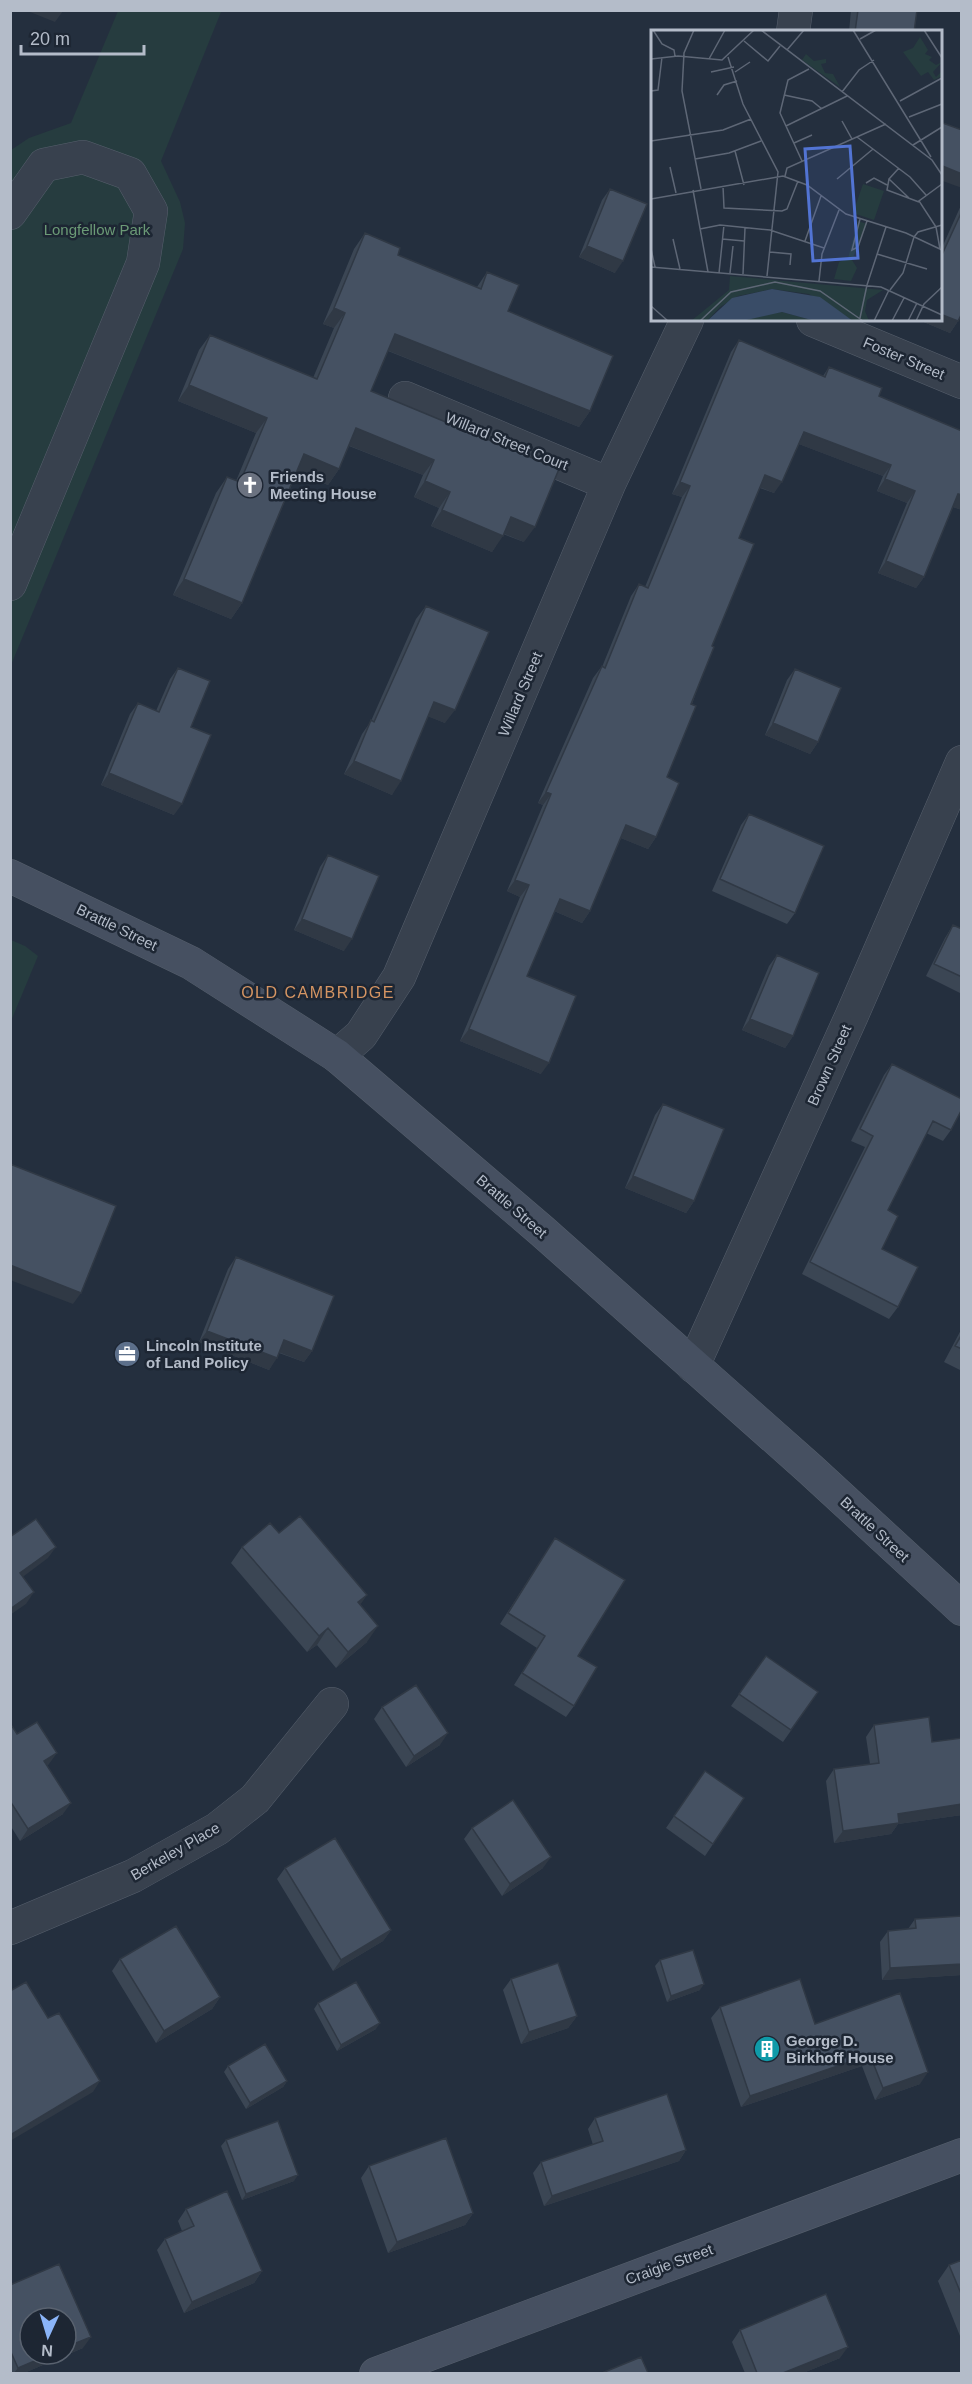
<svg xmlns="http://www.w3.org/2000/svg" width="972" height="2384" viewBox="0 0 972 2384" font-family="Helvetica,sans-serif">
<rect width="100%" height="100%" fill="#242f3e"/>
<path fill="#263c3f" d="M118 11H225L221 12 161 161 180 202 185 223 183 249 11 665V150L29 138 71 123Z
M11 940 25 946 38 956 11 1021Z"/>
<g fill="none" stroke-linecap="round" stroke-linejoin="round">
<g stroke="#565f6c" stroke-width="34">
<path id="street" d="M793 32 796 10
M10 213 44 165 83 157 130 174 151 211 143 263 10 584
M813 320 962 382
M405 398 609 484
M337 1056 361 1035 399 977 609 484 687 320
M693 1366 852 1015 962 762
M10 1928 133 1876 217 1829 255 1799 332 1704"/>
</g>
<g stroke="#565f6c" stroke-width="34">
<path id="secondary" d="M10 876 191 963 337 1056 542 1231 810 1469 962 1609
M376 2374 962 2155"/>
</g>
<use href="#street" stroke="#38414e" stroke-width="33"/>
<use href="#secondary" stroke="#465061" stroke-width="33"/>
</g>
<path fill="#3b4654" d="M851 10H917L914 32H849Z
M610 189 615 273 579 257 602 200Z
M962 203V313L958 321 950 333 919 320H940V252Z
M365 233 398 255 477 287 487 272 508 311 590 411 579 427 388 351 371 391 524 542 503 534 492 552 431 526 439 508 414 497 423 475 349 446 339 469 328 485 297 472 242 603 231 619 173 595 216 493 227 477 236 481 256 433 178 401 199 350 210 335 313 378 334 328 323 324 354 249Z
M739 340 823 376 829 367 879 396 962 431V510L953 507 924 577 916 588 878 573 907 503 877 491 883 476 799 444 774 493 760 488 739 538 712 646 667 777 656 837 648 849 621 838 590 911 582 923 554 911 527 976 541 1074 460 1041 520 897 507 891 543 805 538 803 593 678 602 666V667L631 596 639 584 645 587 682 497 672 494 731 352Z
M426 606 445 723 428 716 392 795 344 774 362 734 371 721 416 619Z
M178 668 174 815 101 785 130 714 138 703 156 711 170 679Z
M795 669 818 742 810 754 765 735 787 680Z
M749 814 795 913 787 924 712 891 741 825Z
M328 855 344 951 294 930 320 867Z
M953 925 962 929V994L926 976 945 938Z
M777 955 793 1036 785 1048 742 1030 769 966Z
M892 1064 951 1130 943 1141 926 1133 888 1210 882 1249 898 1307 889 1319 802 1274 865 1147 851 1141 884 1075Z
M663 1104 694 1201 686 1213 625 1188 655 1115Z
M236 1257 312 1351 304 1362 279 1353 269 1370 199 1342 228 1269Z
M962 1328V1371L944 1362Z
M279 1533 360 1605 367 1642 336 1668 317 1645 307 1652 231 1563 242 1547Z
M555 1538 574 1706 566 1717 514 1685 537 1648 500 1624Z
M766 1656 818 1692 783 1742 731 1706Z
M382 1707 440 1745 406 1767 374 1719Z
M10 1723 17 1734 49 1764 47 1765 63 1814 20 1841 10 1825Z
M874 1725 932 1742 962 1738V1815L898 1824 891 1834 834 1843 826 1781 834 1769 870 1764 866 1737Z
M705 1771 744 1798 705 1856 666 1828Z
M472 1828 543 1868 502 1896 464 1839Z
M285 1868 391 1930 383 1941 333 1971 277 1879Z
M962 1916V1975L882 1980 880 1942 888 1931 908 1929 915 1919Z
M120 1959 220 1997 212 2009 156 2043 112 1971Z
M660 1960 700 1990 667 2002 655 1966Z
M511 1979 577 2016 568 2028 521 2044 503 1990Z
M900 1993 920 2084 875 2100 862 2066 741 2107 711 2018 720 2007 815 2024Z
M318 2003 376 2029 337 2051 314 2009Z
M228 2066 287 2081 283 2087 246 2109 224 2072Z
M595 2118 686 2150 679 2161 544 2206 533 2173 541 2162 593 2145 588 2129Z
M226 2140 294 2181 242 2200 221 2146Z
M369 2166 473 2213 465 2225 388 2253 361 2178Z
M186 2209 262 2271 254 2283 184 2313 157 2250 165 2239 182 2231 178 2221Z
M962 2260V2341L938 2281 949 2265Z
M10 2285 83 2348 24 2373H10Z
M740 2330 840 2358 803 2373H745L732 2342Z"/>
<path fill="#303945" d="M25 10H62L63 11 55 22Z
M940 165 962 174V188L940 180Z
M587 246 623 261 615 273 579 257Z
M334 308 345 313 334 328 323 324Z
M940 314 958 321 950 333 919 320H940Z
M395 334 590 411 579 427 384 349Z
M189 385 267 418 256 433 178 401Z
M356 428 434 460 423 475 345 444Z
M804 432 891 465 883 476 796 443Z
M304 454 339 469 328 485 293 470Z
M765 475 782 482 774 493 757 486Z
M885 479 915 491 907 503 877 491Z
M425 481 450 492 439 508 414 497Z
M680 482 690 486 682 497 672 494Z
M958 494 962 495V510L950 506Z
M442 510 503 536 492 552 431 526Z
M511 517 535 527 524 542 500 532Z
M886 561 924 577 916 588 878 573Z
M184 579 242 603 231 619 173 595Z
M434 702 455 710 445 723 424 715Z
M773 723 818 742 810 754 765 735Z
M354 761 401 781 392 795 344 774Z
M109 773 182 804 174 815 101 785Z
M546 792 551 794 543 805 538 803Z
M626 825 656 837 648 849 618 837Z
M515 880 529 885 520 897 507 891Z
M560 899 590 911 582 923 552 910Z
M302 919 352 939 344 951 294 930Z
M750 1019 793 1036 785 1048 742 1030Z
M469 1029 549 1063 541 1074 460 1041Z
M633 1176 694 1201 686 1213 625 1188Z
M10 1265 81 1293 73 1304 10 1280Z
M207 1331 277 1358 269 1370 199 1342Z
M284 1340 312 1351 304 1362 276 1351Z
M56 1547 48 1558 12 1585 20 1573Z
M34 1592 26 1604 10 1615V1609Z
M367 1595 356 1611 358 1602Z
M378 1626 367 1642 336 1668 348 1652Z
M328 1628 317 1645 307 1652 319 1636Z
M448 1733 440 1745 406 1767 414 1756Z
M57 1753 49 1764 36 1772 44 1761Z
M71 1803 63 1814 20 1841 28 1829Z
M962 1804V1815L898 1824 891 1834 834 1843 843 1831 898 1814Z
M551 1857 543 1868 502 1896 510 1884Z
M391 1930 383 1941 333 1971 341 1960Z
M962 1964V1975L882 1980 890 1968Z
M704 1984 700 1990 667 2002 671 1996Z
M220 1997 212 2009 156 2043 164 2031Z
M577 2016 568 2028 521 2044 529 2032Z
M380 2023 376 2029 337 2051 341 2045Z
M870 2055 862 2066 741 2107 750 2096Z
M928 2072 920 2084 875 2100 883 2088Z
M100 2081 93 2092 10 2141V2136L12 2134Z
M287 2081 283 2087 246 2109 250 2103Z
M686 2150 679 2161 544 2206 552 2196Z
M298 2175 294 2181 242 2200 246 2194Z
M473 2213 465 2225 388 2253 397 2242Z
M262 2271 254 2283 184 2313 192 2302Z
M91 2337 83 2348 24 2373H14L18 2368 51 2354H66V2347Z
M848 2347 840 2358 803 2373H783Z"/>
<path fill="#455162" stroke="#303945" stroke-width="1.5" d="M858 10H917L914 32H855Z
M940 122 962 130V174L940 165Z
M610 189 647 204 623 261 587 246Z
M962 211V313L958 321 940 314V259Z
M365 233 400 248 398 255 481 289 487 272 519 285 508 311 613 356 590 411 395 334 371 391 559 469 535 527 511 517 503 536 442 510 450 492 425 481 434 460 356 428 339 469 304 454 242 603 184 579 227 477 240 482 267 418 189 385 210 335 317 379 345 313 334 308Z
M739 340 825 377 829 367 882 388 879 396 962 431V495L958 494 924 577 886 561 915 491 885 479 891 465 804 432 782 482 765 475 739 538 754 544 712 646 714 647 691 704 696 706 667 777 679 783 656 837 626 825 590 911 560 899 527 976 576 996 549 1063 469 1029 529 885 515 880 551 794 546 792 602 666 605 668 639 584 648 588 690 486 680 482Z
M426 606 489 632 455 710 434 702 401 781 354 761 371 720 374 722Z
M178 668 210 681 191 727 211 735 182 804 109 773 138 703 159 712Z
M795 669 841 688 818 742 773 723Z
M749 814 824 846 795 913 720 879Z
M328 855 379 876 352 939 302 919Z
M953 925 962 929V977L934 964Z
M777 955 819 973 793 1036 750 1019Z
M892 1064 962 1099V1109L951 1130 933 1121 888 1210 898 1216 882 1249 918 1267 898 1307 810 1262 873 1136 860 1129Z
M663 1104 724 1129 694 1201 633 1176Z
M10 1164 116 1206 81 1293 10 1265Z
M236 1257 334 1296 312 1351 284 1340 277 1358 207 1331Z
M962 1334V1349L955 1346Z
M300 1516 367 1595 358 1602 378 1626 348 1652 328 1628 319 1636 242 1547 270 1523 279 1533Z
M36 1519 56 1547 20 1573 34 1592 10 1609V1537Z
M555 1538 625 1580 578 1656 597 1667 574 1706 522 1673 545 1636 508 1613Z
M766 1656 818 1692 791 1730 739 1694Z
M416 1685 448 1733 414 1756 382 1707Z
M929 1717 932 1742 962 1738V1804L898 1814 899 1823 843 1831 834 1769 879 1763 874 1725Z
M37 1722 57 1753 44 1761 71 1803 28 1829 10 1801V1723L17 1734Z
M705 1771 744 1798 713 1844 674 1816Z
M513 1800 551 1857 510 1884 472 1828Z
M335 1838 391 1930 341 1960 285 1868Z
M962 1916V1964L890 1968 888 1931 916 1928 915 1919Z
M176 1926 220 1997 164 2031 120 1959Z
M693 1950 704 1984 671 1996 660 1960Z
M558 1963 577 2016 529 2032 511 1979Z
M800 1979 815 2024 900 1993 928 2072 883 2088 870 2055 750 2096 720 2007Z
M26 1982 48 2018 59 2013 100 2081 12 2134 10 2133V1991Z
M356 1982 380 2023 341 2045 318 2003Z
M265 2044 287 2081 250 2103 228 2066Z
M667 2094 686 2150 552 2196 541 2162 603 2141 595 2118Z
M278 2121 298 2175 246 2194 226 2140Z
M446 2138 473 2213 397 2242 369 2166Z
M227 2191 262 2271 192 2302 165 2239 194 2226 186 2209Z
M962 2260V2296L949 2265Z
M59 2264 91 2337 66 2347V2318H30V2354H51L18 2368 10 2350V2285Z
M826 2294 848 2347 783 2373H757L740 2330Z
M641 2357 648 2373H602Z"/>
<defs>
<g id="church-disc" transform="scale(1.35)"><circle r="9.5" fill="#6b7280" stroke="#1d2633"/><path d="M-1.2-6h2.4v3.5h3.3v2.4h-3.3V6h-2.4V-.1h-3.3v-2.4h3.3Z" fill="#fff"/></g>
<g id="office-disc" transform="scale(1.35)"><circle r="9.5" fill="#5c6f8a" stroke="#1d2633"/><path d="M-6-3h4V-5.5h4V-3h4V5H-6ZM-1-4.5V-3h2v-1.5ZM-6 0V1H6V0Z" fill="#fff"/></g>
<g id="building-disc" transform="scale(1.35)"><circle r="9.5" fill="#0f9aa8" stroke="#1d2633"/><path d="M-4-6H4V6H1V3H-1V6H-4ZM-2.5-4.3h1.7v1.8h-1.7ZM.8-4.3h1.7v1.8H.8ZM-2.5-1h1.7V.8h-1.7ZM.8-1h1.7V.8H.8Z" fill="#fff"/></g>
</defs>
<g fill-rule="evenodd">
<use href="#church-disc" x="250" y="485"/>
<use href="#office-disc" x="127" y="1354"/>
<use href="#building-disc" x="767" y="2049"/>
</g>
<g text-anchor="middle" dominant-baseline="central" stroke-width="5" stroke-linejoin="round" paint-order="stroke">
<g font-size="15" fill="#6b9a76" stroke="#1d2633">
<text x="97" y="229">Longfellow Park</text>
</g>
<g font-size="15" fill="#b4bcc9" stroke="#1d2633">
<text transform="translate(904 358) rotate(23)">Foster Street</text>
<text transform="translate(507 441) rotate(22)">Willard Street Court</text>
<text transform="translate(520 694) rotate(-67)">Willard Street</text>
<text transform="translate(117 927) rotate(26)">Brattle Street</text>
<text transform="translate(829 1065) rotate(-66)">Brown Street</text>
<text transform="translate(512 1206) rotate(41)">Brattle Street</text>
<text transform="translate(875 1529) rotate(43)">Brattle Street</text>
<text transform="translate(175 1851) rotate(-30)">Berkeley Place</text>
<text transform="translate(669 2264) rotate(-20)">Craigie Street</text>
</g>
<g font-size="15" font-weight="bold" fill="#b4bcc9" stroke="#1d2633" text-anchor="start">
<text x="270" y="476">Friends<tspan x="270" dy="17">Meeting House</tspan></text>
<text x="146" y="1345">Lincoln Institute<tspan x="146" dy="17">of Land Policy</tspan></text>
<text x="786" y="2040">George D.<tspan x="786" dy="17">Birkhoff House</tspan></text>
</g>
<g font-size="16" letter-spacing="1.5" fill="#d59563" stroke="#1d2633">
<text x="318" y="992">OLD CAMBRIDGE</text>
</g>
</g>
<g transform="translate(651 30)">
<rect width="291" height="291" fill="#242f3e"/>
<path d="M269 7 277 20 274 24 281 27 278 30 285 35 291 32 282 42 285 47 291 41V46L283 50 277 42 270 46 252 22 262 18ZM155 24 163 31 175 29V33L170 34 174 43 182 44 189 57 151 30ZM212 154 233 161 223 190 202 183ZM207 191 216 194 201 230 206 238 200 251 183 249 188 232 197 228ZM79 246 232 260 216 270 214 281 218 291H202L158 264 121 259 87 266 69 277 56 291H40L78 260ZM131 282 164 291H91L106 284Z" fill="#263c3f"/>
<path d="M121 259 169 267 202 291H164L131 282 91 291H56L81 268Z" fill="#394c67"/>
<path fill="none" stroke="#5e6776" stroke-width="1.5" d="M2 0 11 14 23 20 24 26M43 0 33 23 31 61 50 159M110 0 281 130 291 145M202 0 280 127M273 0 291 28M209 9 225 0M93 11 117 31 129 16M136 20 153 0M77 27 92 74 127 142 116 246M0 29 27 26 71 30 103 0M58 29 74 0M60 42 83 37M84 42 99 32M0 61 7 60 11 27M191 62 208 40 223 30M66 65 73 55 86 51M133 65 161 71 171 79M249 71 291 48M258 87 291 74M191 91 201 109M135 96 196 66M206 107 259 147 275 165M0 111 72 100 100 89M143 113 161 105M262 115 291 97M84 121 93 155M44 129 78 123 110 111M151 131 129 83 137 50 158 39M19 137 25 163M248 138 238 149 258 168M134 146 136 138 235 94M186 149 222 119M238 149 236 160 268 172M215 153 223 148 236 155M72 156 73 178 131 181 136 179 147 151M42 160 57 242M0 169 132 146 156 155 195 184 255 203 291 220M209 189 201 220 207 217 216 191M285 197 268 171 291 154M285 197 289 219M49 199 69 195 119 200 173 218M263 207 267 202 291 195M22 209 29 239M71 209 93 211M154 211 170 166M0 219 4 237M119 222 140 224 139 235M226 224 276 239M0 237 230 257 291 285M68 243 73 195M79 243 82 216M92 244 94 198M168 251 171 224 188 180M216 255 235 197M239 260 252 243 263 207M0 276 17 291M209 288 216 255M49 291 80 262 124 252 169 261 212 291M223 291 238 260M241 291 253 268M257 291 266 273M265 291 273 274 291 257"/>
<path fill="#5274d3" fill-opacity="0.15" stroke="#5274d3" stroke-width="3" d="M199 116 207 228 162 231 154 119Z"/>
<rect width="291" height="291" fill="none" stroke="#b4bcc9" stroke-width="3"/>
</g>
<rect width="972" height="2384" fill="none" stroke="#b4bcc9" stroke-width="24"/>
<g transform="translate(48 2336) rotate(184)"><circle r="28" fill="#1d2633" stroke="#59626f" stroke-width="1.5"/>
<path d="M0-4.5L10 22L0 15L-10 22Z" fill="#8ab4f8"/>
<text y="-9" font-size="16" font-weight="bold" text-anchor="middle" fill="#b4bcc9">N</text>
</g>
<path d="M21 45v9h123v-9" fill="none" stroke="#b4bcc9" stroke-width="3"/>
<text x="30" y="45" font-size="18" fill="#b4bcc9" stroke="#1d2633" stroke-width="4.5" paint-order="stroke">20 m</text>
</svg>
